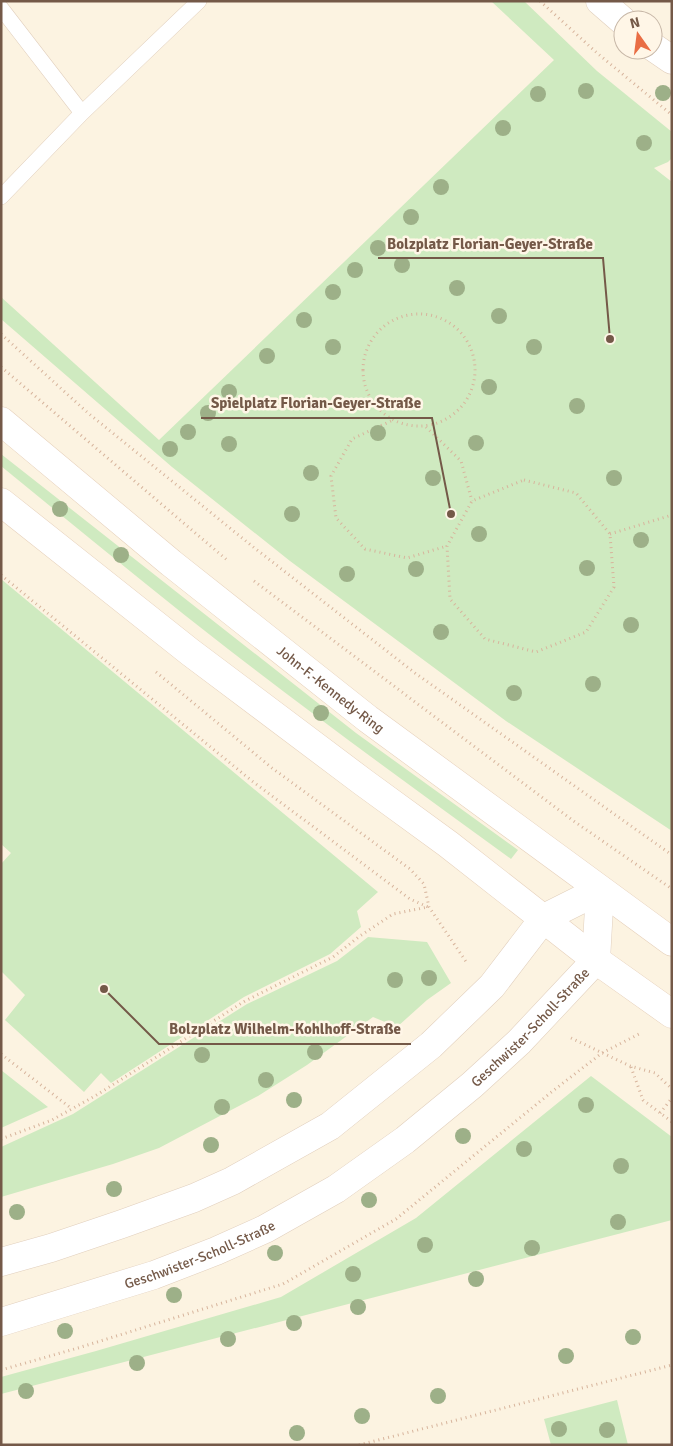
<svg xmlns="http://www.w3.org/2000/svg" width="673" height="1446" viewBox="0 0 673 1446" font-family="Signika,sans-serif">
<rect width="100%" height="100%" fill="#fcf3e1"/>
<path fill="#cfeac0" d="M491 1H524L597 71 672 132V158L668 162 654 168 672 182V831L506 721 290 561 172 467 1 319V297L159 440 554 60Z
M1 454 356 733 518 850 511 859C416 790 321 721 228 649 152 590 77 528 1 466Z
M1 579 378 892 357 911 361 927 330 954 244 997 111 1083 101 1073 84 1092 5 1020 25 995 1 971V864L11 853 1 844Z
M368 937 427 942 451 983 427 1000 397 1027 373 1017 307 1065 258 1096 159 1148 113 1164 1 1197V1147L73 1114 247 1004 337 961Z
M1 1070 48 1107 1 1128Z
M591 1076 672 1137V1220L1 1394V1377L96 1351 281 1297 416 1218Z
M617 1400 628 1445H551L544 1419Z"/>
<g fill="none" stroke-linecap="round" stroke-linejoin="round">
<g stroke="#e1cfbd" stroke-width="16">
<path id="service" d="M1 8 82 113
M1 197 82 113 199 1"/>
</g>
<g stroke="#e1cfbd" stroke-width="29">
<g id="minor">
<path d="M600 1 623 21"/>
<path d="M653 47 672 60"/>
<path d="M1 1262 51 1248 122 1224 194 1198 232 1181 330 1126 431 1045 492 986 544 918 600 890"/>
<path id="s1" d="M1 1322 154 1275 216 1251 265 1229 336 1189 405 1140 472 1085 519 1042 596 960 600 890"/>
</g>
</g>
<g stroke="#e6d0bb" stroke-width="29">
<g id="secondary">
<path id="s2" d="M1 421 171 563 368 719 672 942"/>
<path d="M1 502 190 652 363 782 448 844 596 960 672 1014"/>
</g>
</g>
<path stroke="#d7b49c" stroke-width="3" stroke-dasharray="1 4" stroke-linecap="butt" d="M540 1 597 53 672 115
M363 370a56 56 0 1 1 112 0a56 56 0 1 1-112 0Z
M1 334 88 413 252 546 415 673 672 855
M1 367 227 560
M391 421 352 439 331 476 336 518 365 549 407 558 447 546
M426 427 461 461 472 501
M524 480 576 493 610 534 614 587 586 632 536 652 485 639 450 599 447 546 472 501Z
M610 534 672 515
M1 575 252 781 410 899 428 907
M254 581 575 822 672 889
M156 672 272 768 410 869 424 884 429 907 467 963
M571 1038 630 1066 655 1073 672 1089
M1 1054 72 1109
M631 1067 643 1100 672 1122
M660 1113 672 1098
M1 1139 52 1120 95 1096 245 1001 333 957 360 936 393 914 428 907
M1 1370 78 1348 283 1284 396 1219 554 1090 602 1053 641 1033
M359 1445 672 1365"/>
<use href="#service" stroke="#fff" stroke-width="15"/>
<use href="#minor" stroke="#fff" stroke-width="28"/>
<use href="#secondary" stroke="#fff" stroke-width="28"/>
</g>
<g fill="#9db088">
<circle cx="586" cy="91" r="8"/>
<circle cx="663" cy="93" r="8"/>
<circle cx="538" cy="94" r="8"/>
<circle cx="503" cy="128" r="8"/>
<circle cx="644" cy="143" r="8"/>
<circle cx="441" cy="187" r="8"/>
<circle cx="411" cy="217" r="8"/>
<circle cx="378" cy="248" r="8"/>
<circle cx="402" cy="265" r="8"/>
<circle cx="355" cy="270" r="8"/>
<circle cx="457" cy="288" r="8"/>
<circle cx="333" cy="292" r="8"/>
<circle cx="499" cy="316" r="8"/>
<circle cx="304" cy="320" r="8"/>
<circle cx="333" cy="347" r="8"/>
<circle cx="534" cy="347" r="8"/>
<circle cx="267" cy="356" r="8"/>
<circle cx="489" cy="387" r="8"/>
<circle cx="229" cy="392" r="8"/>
<circle cx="577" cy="406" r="8"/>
<circle cx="208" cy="413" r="8"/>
<circle cx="188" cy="432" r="8"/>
<circle cx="378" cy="433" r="8"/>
<circle cx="476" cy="443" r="8"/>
<circle cx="229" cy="444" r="8"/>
<circle cx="170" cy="449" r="8"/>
<circle cx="311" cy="473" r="8"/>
<circle cx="433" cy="478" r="8"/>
<circle cx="614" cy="478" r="8"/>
<circle cx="60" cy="509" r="8"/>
<circle cx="292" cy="514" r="8"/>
<circle cx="479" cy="534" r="8"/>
<circle cx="641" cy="540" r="8"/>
<circle cx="121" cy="555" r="8"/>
<circle cx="587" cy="568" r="8"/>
<circle cx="416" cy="569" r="8"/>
<circle cx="347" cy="574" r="8"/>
<circle cx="631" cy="625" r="8"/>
<circle cx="441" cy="632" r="8"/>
<circle cx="593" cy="684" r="8"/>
<circle cx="514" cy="693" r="8"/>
<circle cx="321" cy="713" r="8"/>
<circle cx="429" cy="978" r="8"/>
<circle cx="395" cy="980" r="8"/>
<circle cx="315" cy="1052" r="8"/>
<circle cx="202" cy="1055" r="8"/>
<circle cx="266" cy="1080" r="8"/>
<circle cx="294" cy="1100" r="8"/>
<circle cx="586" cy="1105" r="8"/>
<circle cx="222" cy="1107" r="8"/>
<circle cx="463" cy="1136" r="8"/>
<circle cx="211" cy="1145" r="8"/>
<circle cx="524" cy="1149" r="8"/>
<circle cx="621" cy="1166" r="8"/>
<circle cx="114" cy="1189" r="8"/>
<circle cx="369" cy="1200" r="8"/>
<circle cx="17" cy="1212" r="8"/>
<circle cx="618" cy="1222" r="8"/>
<circle cx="425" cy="1245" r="8"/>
<circle cx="532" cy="1248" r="8"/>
<circle cx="275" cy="1253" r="8"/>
<circle cx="353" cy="1274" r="8"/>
<circle cx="476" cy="1279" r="8"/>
<circle cx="174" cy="1295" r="8"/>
<circle cx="358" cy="1307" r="8"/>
<circle cx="294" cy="1323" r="8"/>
<circle cx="65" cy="1331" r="8"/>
<circle cx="633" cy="1337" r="8"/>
<circle cx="228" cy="1339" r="8"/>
<circle cx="566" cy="1356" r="8"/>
<circle cx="137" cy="1363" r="8"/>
<circle cx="26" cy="1391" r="8"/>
<circle cx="438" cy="1396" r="8"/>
<circle cx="362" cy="1416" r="8"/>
<circle cx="559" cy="1429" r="8"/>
<circle cx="607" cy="1430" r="8"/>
<circle cx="297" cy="1433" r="8"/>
</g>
<g text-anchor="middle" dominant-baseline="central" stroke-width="5" stroke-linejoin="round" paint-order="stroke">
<g font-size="14" fill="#745948" stroke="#fff6e7">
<text stroke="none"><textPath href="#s2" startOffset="425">John-F.-Kennedy-Ring</textPath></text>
<text stroke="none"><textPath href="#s1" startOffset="615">Geschwister-Scholl-Straße</textPath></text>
<text stroke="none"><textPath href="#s1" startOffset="210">Geschwister-Scholl-Straße</textPath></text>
</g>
</g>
<path fill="none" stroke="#745948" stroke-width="2" d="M610 339L603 258H378M451 514L432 418H201M104 989L159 1044H411"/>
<g fill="#745948" stroke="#fff6e7" stroke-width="2">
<circle cx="610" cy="339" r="5"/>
<circle cx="451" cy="514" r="5"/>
<circle cx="104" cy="989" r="5"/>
</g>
<g font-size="15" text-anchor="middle" font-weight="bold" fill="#745948" stroke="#fff6e7" stroke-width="5" stroke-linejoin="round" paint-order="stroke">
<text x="490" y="249">Bolzplatz Florian-Geyer-Straße</text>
<text x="316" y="408">Spielplatz Florian-Geyer-Straße</text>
<text x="285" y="1034">Bolzplatz Wilhelm-Kohlhoff-Straße</text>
</g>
<rect width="673" height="1446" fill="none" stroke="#745948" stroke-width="5"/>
<g transform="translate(638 35) rotate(346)"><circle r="24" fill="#fff6e7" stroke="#c7b7a7"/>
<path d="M0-4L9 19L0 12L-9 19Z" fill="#e96d44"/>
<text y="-8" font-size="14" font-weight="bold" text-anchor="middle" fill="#745948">N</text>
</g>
</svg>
